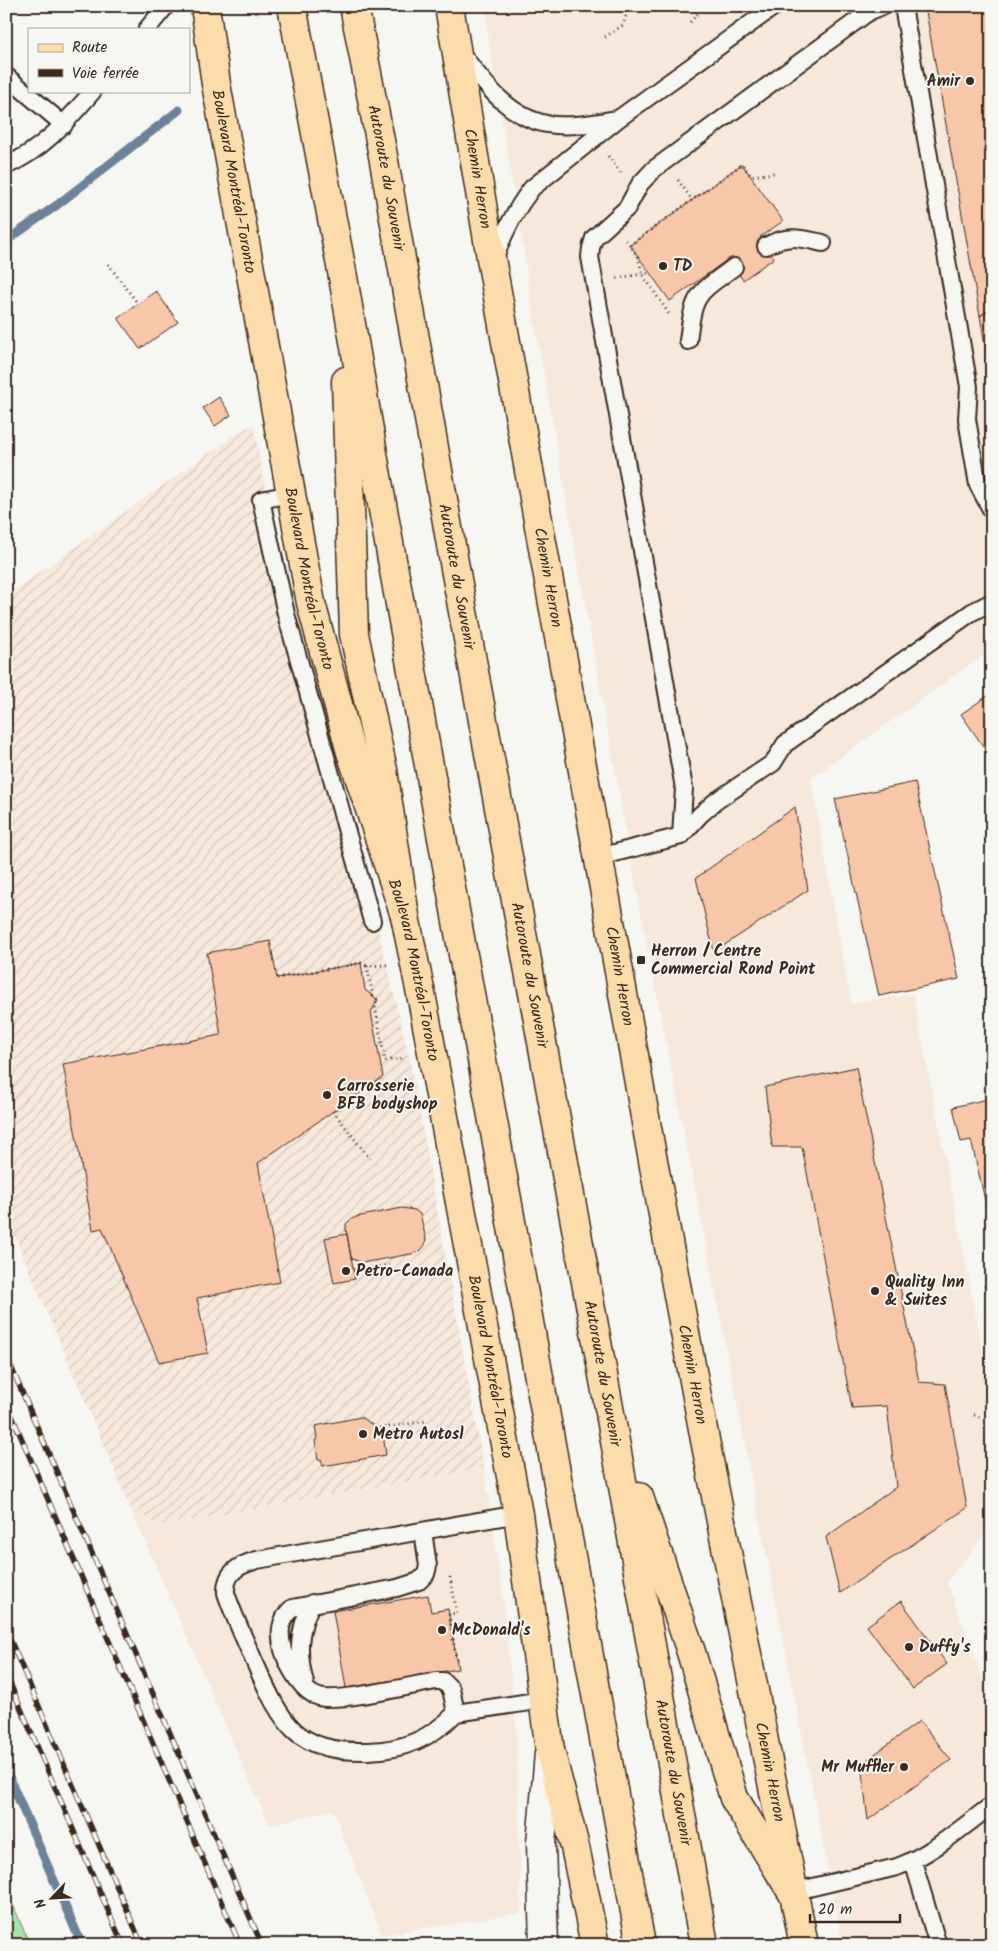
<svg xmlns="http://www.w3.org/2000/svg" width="998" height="1951" viewBox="0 0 998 1951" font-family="Kalam,sans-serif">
<defs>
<pattern id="industrial-furrows" width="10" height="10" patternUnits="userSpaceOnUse" patternTransform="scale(1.25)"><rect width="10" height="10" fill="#f7e8dc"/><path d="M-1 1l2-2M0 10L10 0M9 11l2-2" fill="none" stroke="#d5c7bc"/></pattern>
<pattern id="grass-tufts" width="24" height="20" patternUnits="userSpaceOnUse" patternTransform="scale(1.25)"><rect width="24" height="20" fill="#a6e3aa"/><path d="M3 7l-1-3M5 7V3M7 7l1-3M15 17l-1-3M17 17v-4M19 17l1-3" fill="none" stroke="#90c392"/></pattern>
</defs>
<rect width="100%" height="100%" fill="#f6f6f2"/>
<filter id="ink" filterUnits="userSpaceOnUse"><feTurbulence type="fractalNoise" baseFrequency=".02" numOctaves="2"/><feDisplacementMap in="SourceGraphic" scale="10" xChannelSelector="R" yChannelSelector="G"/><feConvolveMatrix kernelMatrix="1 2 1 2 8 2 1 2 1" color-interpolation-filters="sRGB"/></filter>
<g filter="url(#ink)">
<path fill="#f7e8dc" d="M486 6H992V649L811 778 851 1004 913 994 992 1398V1525L947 1582 992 1703V1945H843L637 893 528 286 526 265 488 36Z
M484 1468 502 1590 517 1736 521 1913 382 1935 333 1810 269 1825 130 1507 157 1526Z"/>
<path fill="url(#industrial-furrows)" d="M254 426 281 574 366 879 411 1065 484 1468 157 1526 130 1507 6 1216V596L245 428Z"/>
<path fill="url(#grass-tufts)" stroke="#708664" d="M6 1888 30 1945H6Z"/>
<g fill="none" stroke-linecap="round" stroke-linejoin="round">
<path stroke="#6d8298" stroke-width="9" d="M6 241 57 205 179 110
M6 1770 82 1945"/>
</g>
<path fill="#f8c6a9" stroke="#3b2a1e" d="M925 6H992V308L980 316Z
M742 164 783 221 760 237 774 258 743 280 728 259 670 301 630 245Z
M156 291 178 322 140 349 118 318Z
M992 308V384L980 316Z
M219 397 231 415 215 426 203 408Z
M992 693V759L961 714Z
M915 782 959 979 879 996 835 799Z
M795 807 808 890 714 952 696 878Z
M270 941 277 978 361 963 365 990 378 1000 371 1012 383 1077 258 1163 280 1282 197 1298 208 1353 159 1362 102 1228 93 1230 63 1064 221 1035 207 953Z
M856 1067 919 1382 945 1384 967 1508 840 1593 826 1537 896 1487 887 1406 852 1408 802 1147H772L765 1087Z
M992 1098V1230L971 1140 961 1142 953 1107Z
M402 1208 415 1210 420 1214 426 1239 425 1245 421 1250 416 1253 362 1263 351 1258 346 1229V1224L350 1220 356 1217Z
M347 1234 355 1279 334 1283 325 1238Z
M992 1283V1318L984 1285Z
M361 1417 374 1426 375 1432 383 1435 386 1455 323 1466 321 1459 318 1460 315 1440 317 1439 315 1426Z
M428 1595 431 1612 448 1609 458 1669 346 1688 333 1611Z
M901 1601 947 1664 913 1689 867 1626Z
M920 1721 951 1760 868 1820 861 1764Z
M992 1855V1869L985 1860Z"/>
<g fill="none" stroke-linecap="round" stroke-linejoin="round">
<g stroke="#3b2a1e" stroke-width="20">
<path id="lane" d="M903 6 969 387 967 419 978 485 992 511
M147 29 166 6
M461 53C485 85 513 123 556 125 577 127 597 122 618 119
M6 76 64 125
M6 166C45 148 66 122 93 91
M766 246C788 234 800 238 823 243
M495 257C504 232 515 210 532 188L618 119 775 6
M688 341C694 293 696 295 734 267
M290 494 261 500 286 614 372 921
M681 836 684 788 590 257 591 248 594 238 627 208 640 184 654 169 870 11 883 6
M599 857 681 836 700 815 716 801 773 763 785 744 972 612 992 602
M518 1514 257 1560C239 1565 225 1572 226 1593 234 1617 245 1640 255 1663 282 1723 295 1753 368 1751 404 1750 430 1739 456 1713L543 1700
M423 1531 428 1566 426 1574 419 1581 397 1588 292 1608C279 1620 279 1634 283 1650 288 1667 302 1692 319 1697 337 1703 414 1685 436 1681H443L451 1689 456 1713
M305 1683C297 1653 298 1630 312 1603
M913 1861 938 1945
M792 1892 897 1867C932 1854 961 1828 992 1805"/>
</g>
<g stroke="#3b2a1e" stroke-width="31">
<path id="secondary" d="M544 1945 541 1843 549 1754"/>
</g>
<g stroke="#3b2a1e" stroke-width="31">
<g id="primary">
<path id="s1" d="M205 6 216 84 311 603 350 749 405 916 423 1004 518 1514 550 1750"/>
<path id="s2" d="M449 6 492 264 651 1150 705 1440 804 1945"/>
</g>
</g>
<g stroke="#3b2a1e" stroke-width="31">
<g id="highway">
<path d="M292 6 343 277 375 465 641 1945"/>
<path id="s3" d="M354 6 384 161 455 568 610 1413 704 1945"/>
<path d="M346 381 354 634 383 770 405 916"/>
<path d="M639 1497 691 1652 734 1798 792 1892"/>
<path d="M550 1750 575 1847 595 1945"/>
</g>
</g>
<path stroke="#3b2a1e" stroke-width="3" stroke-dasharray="1 4" stroke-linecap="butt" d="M690 22 705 6
M605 37 623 25 629 6
M608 156 621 173
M678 180 692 200
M626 240 638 257 643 275 669 314
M630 245 742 164 751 176 774 173
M108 264 138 304
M617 278 649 273
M387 965 367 966 373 996 378 1000 375 1006 385 1061 404 1058
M277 978 361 963 367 966
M333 1111 370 1159
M354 1270 389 1265
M974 1415 992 1422
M374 1429 427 1421
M450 1577 457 1613 449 1614 457 1663"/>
<use href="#lane" stroke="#f6f6f2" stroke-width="16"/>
<use href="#secondary" stroke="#f6f6f2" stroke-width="28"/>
<use href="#primary" stroke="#fddcac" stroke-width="28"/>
<use href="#highway" stroke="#fddcac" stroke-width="28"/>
<g stroke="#3b2a1e" stroke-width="5.5">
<path id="rail" d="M6 1355 262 1945
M6 1402 240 1945
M6 1630 142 1945
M6 1674 123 1945"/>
</g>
<use href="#rail" stroke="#f6f6f2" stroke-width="4" stroke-dasharray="11" stroke-linecap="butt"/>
</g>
</g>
<g fill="#3b2a1e" stroke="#f6f6f2" stroke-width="2">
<circle cx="970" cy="81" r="5"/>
<circle cx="663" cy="266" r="5"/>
<rect x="636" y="955" width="10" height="10" rx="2.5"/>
<circle cx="327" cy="1095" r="5"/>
<circle cx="346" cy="1271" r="5"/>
<circle cx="875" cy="1291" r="5"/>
<circle cx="363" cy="1434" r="5"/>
<circle cx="442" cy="1630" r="5"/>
<circle cx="909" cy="1647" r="5"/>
<circle cx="904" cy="1767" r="5"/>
</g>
<g text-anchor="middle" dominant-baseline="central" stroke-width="4" stroke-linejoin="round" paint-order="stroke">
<g font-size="16" font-weight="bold" fill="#3b2a1e" stroke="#f6f6f2" text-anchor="start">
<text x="960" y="81" text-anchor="end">Amir</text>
<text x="673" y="266">TD</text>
<text x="651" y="951">Herron / Centre<tspan x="651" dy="18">Commercial Rond Point</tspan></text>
<text x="337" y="1086">Carrosserie<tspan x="337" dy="18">BFB bodyshop</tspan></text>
<text x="356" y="1271">Petro-Canada</text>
<text x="885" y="1282">Quality Inn<tspan x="885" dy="18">&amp; Suites</tspan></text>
<text x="373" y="1434">Metro Autosl</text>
<text x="452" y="1630">McDonald's</text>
<text x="919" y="1647">Duffy's</text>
<text x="894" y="1767" text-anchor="end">Mr Muffler</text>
</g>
<g font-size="16" fill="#3b2a1e" stroke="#f6f6f2">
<text stroke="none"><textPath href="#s3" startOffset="175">Autoroute du Souvenir</textPath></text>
<text stroke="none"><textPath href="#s2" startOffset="175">Chemin Herron</textPath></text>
<text stroke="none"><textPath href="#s1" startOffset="178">Boulevard Montréal-Toronto</textPath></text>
<text stroke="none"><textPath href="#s3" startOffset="580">Autoroute du Souvenir</textPath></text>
<text stroke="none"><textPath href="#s2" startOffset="580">Chemin Herron</textPath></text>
<text stroke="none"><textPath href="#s1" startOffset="582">Boulevard Montréal-Toronto</textPath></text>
<text stroke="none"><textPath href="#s1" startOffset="988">Boulevard Montréal-Toronto</textPath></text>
<text stroke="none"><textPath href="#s3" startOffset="985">Autoroute du Souvenir</textPath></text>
<text stroke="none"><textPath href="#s2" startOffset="985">Chemin Herron</textPath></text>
<text stroke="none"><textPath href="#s1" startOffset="1392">Boulevard Montréal-Toronto</textPath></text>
<text stroke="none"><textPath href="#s3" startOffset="1390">Autoroute du Souvenir</textPath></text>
<text stroke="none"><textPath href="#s2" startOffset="1390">Chemin Herron</textPath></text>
<text stroke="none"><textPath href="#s3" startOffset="1795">Autoroute du Souvenir</textPath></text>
<text stroke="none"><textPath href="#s2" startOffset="1795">Chemin Herron</textPath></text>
</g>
</g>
<rect width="998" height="1951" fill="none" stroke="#f6f6f2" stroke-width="25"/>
<rect x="12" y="12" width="973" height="1926" fill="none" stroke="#3b2a1e" stroke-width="2" filter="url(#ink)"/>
<rect x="28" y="28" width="162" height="65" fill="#f6f6f2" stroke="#aba49d"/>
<rect x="38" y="44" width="25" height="8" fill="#fddcac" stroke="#aba49d"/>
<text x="72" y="52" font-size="15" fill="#3b2a1e">Route</text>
<rect x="38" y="69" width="25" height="8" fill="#3b2a1e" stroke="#aba49d"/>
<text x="72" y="78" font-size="15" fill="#3b2a1e">Voie ferrée</text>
<g transform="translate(52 1898) rotate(245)" stroke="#f6f6f2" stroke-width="4" paint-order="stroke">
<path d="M0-4L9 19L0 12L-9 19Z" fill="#3b2a1e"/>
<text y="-8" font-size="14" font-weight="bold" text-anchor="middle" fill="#3b2a1e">N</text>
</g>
<path d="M810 1914v8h90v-8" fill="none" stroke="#3b2a1e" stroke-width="2.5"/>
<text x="818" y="1914" font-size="15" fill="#3b2a1e" stroke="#f6f6f2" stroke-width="4" paint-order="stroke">20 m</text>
</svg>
